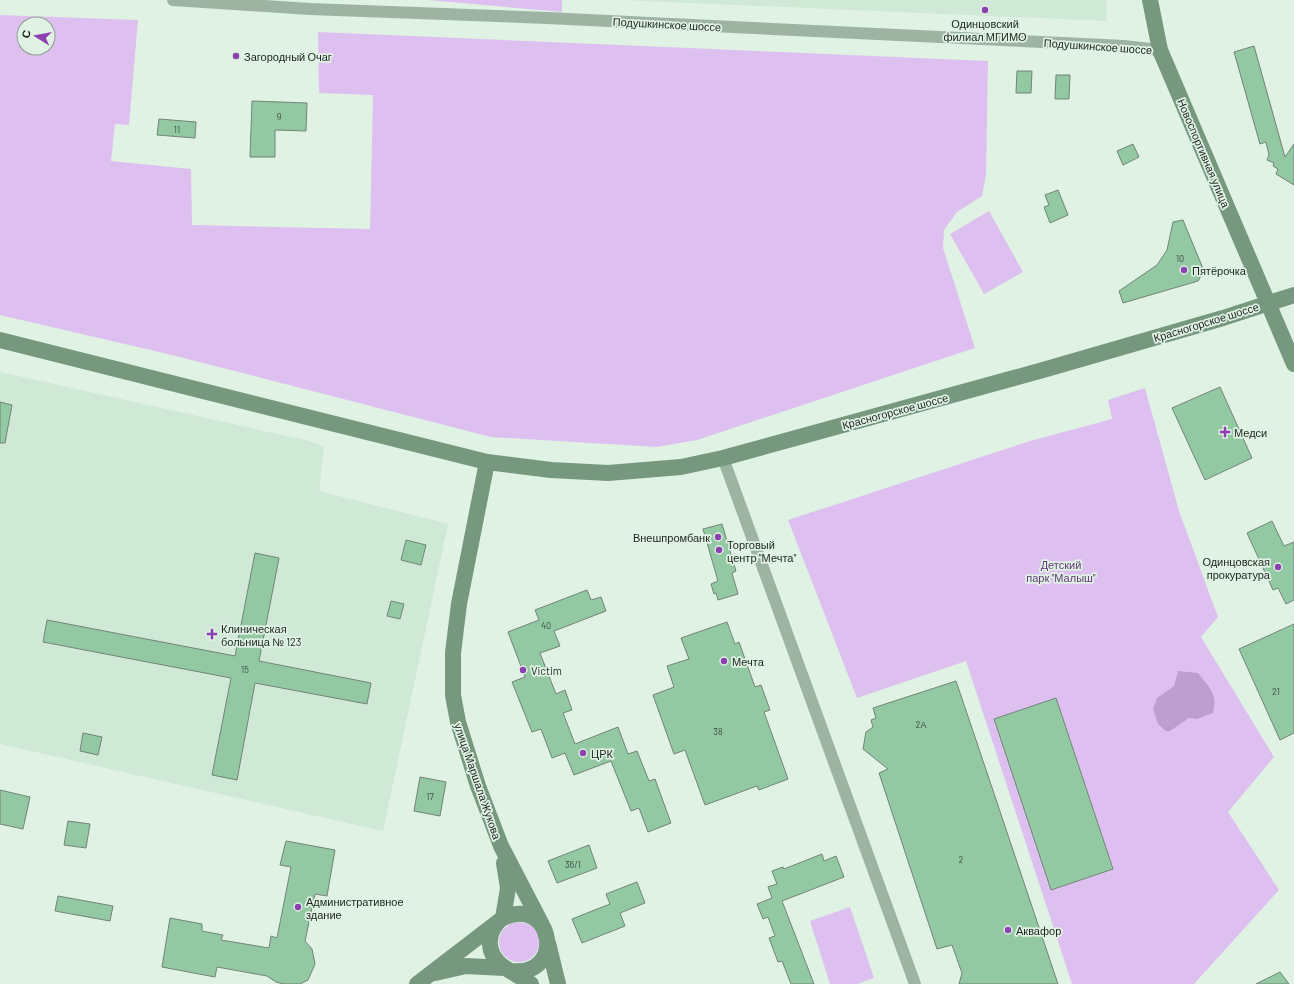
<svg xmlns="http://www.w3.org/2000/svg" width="1294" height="984" viewBox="0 0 1294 984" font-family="Barlow,sans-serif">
<rect width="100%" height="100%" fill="#dff2e3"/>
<path fill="#cfe9d6" d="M622 0H1106L1107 21Z
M0 372 305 440 324 446 319 491 448 524 383 831 0 744Z"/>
<path fill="#dec0f0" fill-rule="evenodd" d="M428 0H562V12Z
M0 15 138 20 129 125 115 124 111 161 191 169 192 225 370 229 373 95 319 93 318 32 988 61 986 175 982 196 957 212 944 230 943 248 975 348 697 440 657 447 491 437 172 355 0 315ZM24 24H48V48H24Z
M989 211 1023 272 984 294 950 234Z
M1145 388 1179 511 1218 617 1201 637 1274 757 1228 812 1279 890 1194 984H1072L966 661 857 698 788 520 1030 441 1112 419 1108 400Z
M850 907 874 978 857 984H830L810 921Z
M499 942a20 20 0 1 1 40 0a20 20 0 1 1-40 0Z"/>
<path fill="#be9ed0" d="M1178 671 1198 673C1209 687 1218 694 1213 713L1197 719 1189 718 1170 731H1166L1158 724 1153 709 1157 698 1174 686Z"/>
<path fill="#92c8a2" stroke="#738478" d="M1254 46 1285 157 1294 144V185L1276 174 1278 169 1273 166 1274 163 1267 160 1269 155 1266 142 1260 144 1234 52Z
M1017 71H1032L1031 93H1016Z
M1056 75H1070L1069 99H1055Z
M252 101 307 103 306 131 275 130V157H250Z
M159 119 196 122 195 138 157 135Z
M1133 144 1139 157 1123 165 1117 151Z
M1058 190 1068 215 1050 223 1044 207 1049 205 1045 195Z
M1183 220 1204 271 1198 281 1123 303 1119 291 1157 265 1167 250 1173 222Z
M1220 387 1252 458 1205 480 1172 408Z
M0 402 12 405 5 443H0Z
M1272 521 1284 546 1294 542V600L1286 604 1278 588 1273 590 1247 533Z
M722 524 736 571 732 573 738 594 718 600 716 593 714 594 711 584 718 581 703 529Z
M406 540 426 545 421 565 401 560Z
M255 553 279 558 259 661 371 683 367 704 255 683 237 780 212 775 231 678 43 642 47 620 235 656Z
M587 590 591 600 601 597 606 611 554 631 560 646 540 653 556 694 565 690 572 710 563 713 575 744 618 727 628 754 637 751 649 781 655 779 671 823 648 832 639 808 631 811 611 761 574 775 565 753 552 758 541 729 532 732 512 682 525 677 508 632 539 620 535 610Z
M391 601 404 604 400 619 387 616Z
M727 622 735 644 739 642 755 687 761 685 770 710 764 712 788 779 759 790 757 786 705 805 685 750 674 754 653 695 674 687 667 666 689 659 681 638Z
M1294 624V733L1280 740 1239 649Z
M956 681 976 740 1058 984H959L962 973 952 945 937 949 879 773 888 769 863 749 866 732 873 727 871 720 876 718 873 708Z
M1056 698 1113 869 1051 890 994 719Z
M83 733 102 737 98 755 80 751Z
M420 777 446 782 440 816 414 811Z
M0 790 30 797 23 829 0 824Z
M68 821 90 824 86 848 64 845Z
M286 841 335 850 327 896 315 894 305 941 312 949 315 964 308 980 300 984H283L276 982 267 976 217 967 215 977 162 967 170 918 202 924V931L223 935 221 940 269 948 271 936 277 938 291 867 280 865Z
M589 845 597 868 557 883 548 861Z
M822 854 824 861 836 856 844 877 782 901 814 984H791L782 961 778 962 769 938 775 936 768 917 763 919 757 904 772 898 768 887 777 884 772 871 783 867 784 869Z
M637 882 645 903 620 913 625 926 582 943 572 919 610 904 606 894Z
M58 896 113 906 110 921 55 911Z
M1280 972 1289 984H1256Z"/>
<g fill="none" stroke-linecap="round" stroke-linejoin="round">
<path stroke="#9db4a3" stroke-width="12" d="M173 0 310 9 547 18 1124 46 1160 50
M723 458 915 984"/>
<path stroke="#76987f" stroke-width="16" d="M1150 0 1160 50 1294 364
M0 340 487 462 551 470 608 473 681 467 723 458 1043 370 1223 318 1294 295
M487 462 459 604 453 653V695L458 722 478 786 501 846 542 925
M503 918 508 888 504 863
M498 922C492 929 489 936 490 945 492 967 516 972 531 984
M548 943 558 984
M435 973 466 966 504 968
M417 984 503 918C553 895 567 977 511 971"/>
</g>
<g fill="#8c40b1" stroke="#dff2e3" stroke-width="1.5">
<circle cx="985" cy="10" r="4"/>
<circle cx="236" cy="56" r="4"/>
<circle cx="1184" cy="270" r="4"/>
<path d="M1223 426h4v4h4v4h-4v4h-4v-4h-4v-4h4z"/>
<circle cx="718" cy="537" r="4"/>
<circle cx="719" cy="550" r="4"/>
<circle cx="1278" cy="567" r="4"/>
<path d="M210 628h4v4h4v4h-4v4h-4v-4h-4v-4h4z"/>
<circle cx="724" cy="661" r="4"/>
<circle cx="523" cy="670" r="4"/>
<circle cx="583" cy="753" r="4"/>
<circle cx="298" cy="907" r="4"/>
<circle cx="1008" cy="930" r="4"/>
</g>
<g text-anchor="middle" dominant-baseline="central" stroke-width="3.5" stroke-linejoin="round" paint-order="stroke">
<g font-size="9" fill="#3a4d40">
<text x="279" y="116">9</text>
<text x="177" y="129">11</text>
<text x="1180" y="258">10</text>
<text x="546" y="625">40</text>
<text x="245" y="669">15</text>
<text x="1276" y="691">21</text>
<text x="921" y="724">2А</text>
<text x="718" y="731">38</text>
<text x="430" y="796">17</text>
<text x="961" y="859">2</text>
<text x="573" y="864">36/1</text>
</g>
<g font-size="11" fill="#1d241f" stroke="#dff2e3" text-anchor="start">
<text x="985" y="23" text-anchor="middle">Одинцовский<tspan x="985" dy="13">филиал МГИМО</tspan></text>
<text x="244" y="56">Загородный Очаг</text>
<text x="1192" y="270">Пятёрочка</text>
<text x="1234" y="432">Медси</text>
<text x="710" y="537" text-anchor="end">Внешпромбанк</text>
<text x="727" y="544">Торговый<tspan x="727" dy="13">центр "Мечта"</tspan></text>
<text x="1270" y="561" text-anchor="end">Одинцовская<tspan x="1270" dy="13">прокуратура</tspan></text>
<text x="221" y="628">Клиническая<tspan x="221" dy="13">больница № 123</tspan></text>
<text x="732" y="661">Мечта</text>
<text x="531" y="670">Victim</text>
<text x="591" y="753">ЦРК</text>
<text x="306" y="901">Административное<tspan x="306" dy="13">здание</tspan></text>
<text x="1016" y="930">Аквафор</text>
</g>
<g font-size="11" fill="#1d241f" stroke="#dff2e3">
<text transform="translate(667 24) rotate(3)">Подушкинское шоссе</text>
<text transform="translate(1098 46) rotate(4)">Подушкинское шоссе</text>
<text transform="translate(1204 153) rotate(67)">Новоспортивная улица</text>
<text transform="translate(1206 322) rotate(-17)">Красногорское шоссе</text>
<text transform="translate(895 411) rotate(-15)">Красногорское шоссе</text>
<text transform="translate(478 781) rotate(71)">улица Маршала Жукова</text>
</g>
<g font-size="11" fill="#623977" stroke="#dff2e3">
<text x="1061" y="564">Детский<tspan x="1061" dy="13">парк "Малыш"</tspan></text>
</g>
</g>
<g transform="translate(36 36) rotate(281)"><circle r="19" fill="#dff2e3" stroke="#91a095"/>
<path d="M0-3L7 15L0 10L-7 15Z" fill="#8c40b1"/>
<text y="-6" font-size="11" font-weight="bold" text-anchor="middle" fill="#1d241f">С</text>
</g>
</svg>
